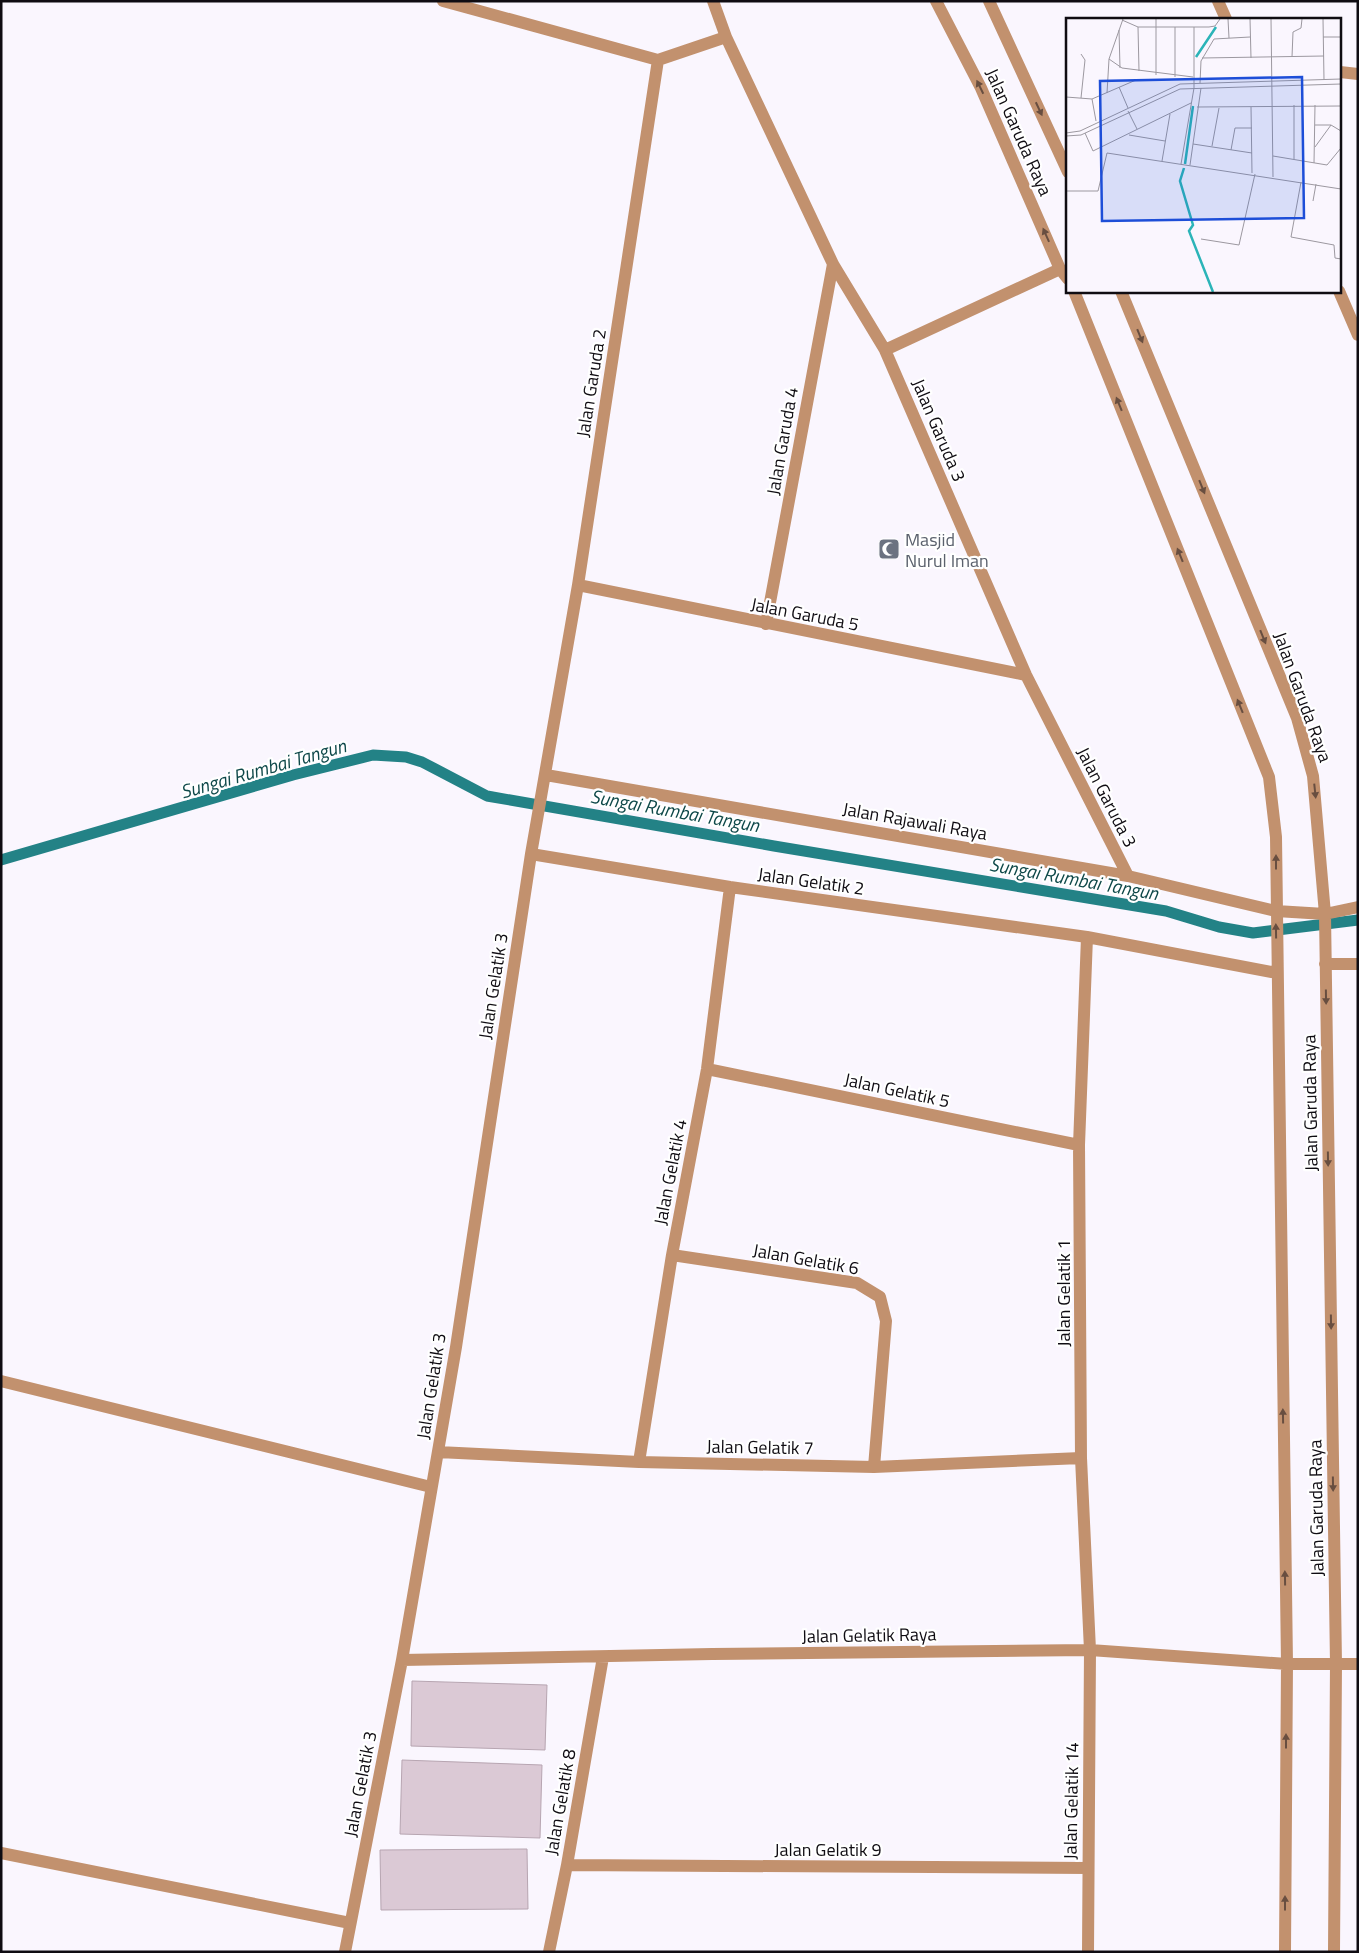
<svg xmlns="http://www.w3.org/2000/svg" width="1359" height="1953" viewBox="0 0 1359 1953" font-family="'Titillium Web',sans-serif">
<rect width="100%" height="100%" fill="#faf6fe"/>
<g fill="none" stroke-linecap="round" stroke-linejoin="round">
<path stroke="#238286" stroke-width="11" d="M1 860 293 775 373 755 406 757 422 762 487 796 774 846 1166 911 1219 927 1253 933 1358 920"/>
</g>
<path fill="#dbc9d5" stroke="#b7a5b1" d="M412 1681 547 1685 545 1750 411 1746Z
M402 1760 542 1765 540 1838 400 1834Z
M527 1849 528 1909 381 1910 380 1850Z"/>
<g fill="none" stroke-linecap="round" stroke-linejoin="round">
<path stroke="#c2916e" stroke-width="12" d="M443 1 658 60
M713 1 726 37 833 264 885 350 1026 675 1128 876
M936 1 981 88 1060 269 1068 279
M989 1 1068 172
M1218 1 1226 19
M658 60 726 37
M1340 72 1358 74
M1074 291 1269 777 1276 837 1287 1664 1285 1952
M1121 291 1297 718 1313 776 1325 914 1336 1664 1334 1952
M1339 291 1358 335
M885 350 1060 269
M578 585 1026 675
M766 624 833 264
M546 775 1128 876 1276 911 1325 914 1358 907
M531 854 730 887 1087 937 1277 973
M1087 937 1079 1145 1081 1458 1090 1650 1088 1952
M1325 964H1358
M707 1069 1079 1145
M672 1255 857 1283 880 1297 886 1321 874 1467
M1 1381 431 1487
M438 1452 639 1462 874 1467 1081 1458
M639 1462 672 1255 707 1069 730 887
M402 1660 712 1654 1090 1650 1287 1664H1358
M1 1853 350 1923
M567 1865 1088 1868
M345 1952 402 1660 456 1347 531 854 578 585 658 60
M549 1952 567 1865 603 1657"/>
</g>
<defs><path id="oneway-solid" d="M-6-.8H1V-3.2L6.5 0L1 3.2V.8H-6Z" transform="scale(1.25)"/></defs>
<g fill="#684e40">
<use href="#oneway-solid" transform="translate(980 87) rotate(-116)"/>
<use href="#oneway-solid" transform="translate(1039 109) rotate(65)"/>
<use href="#oneway-solid" transform="translate(1046 235) rotate(-114)"/>
<use href="#oneway-solid" transform="translate(1140 336) rotate(68)"/>
<use href="#oneway-solid" transform="translate(1119 404) rotate(-112)"/>
<use href="#oneway-solid" transform="translate(1202 487) rotate(68)"/>
<use href="#oneway-solid" transform="translate(1180 555) rotate(-112)"/>
<use href="#oneway-solid" transform="translate(1263 637) rotate(68)"/>
<use href="#oneway-solid" transform="translate(1240 706) rotate(-112)"/>
<use href="#oneway-solid" transform="translate(1315 791) rotate(84)"/>
<use href="#oneway-solid" transform="translate(1276 862) rotate(-90)"/>
<use href="#oneway-solid" transform="translate(1276 931) rotate(-91)"/>
<use href="#oneway-solid" transform="translate(1326 997) rotate(89)"/>
<use href="#oneway-solid" transform="translate(1328 1159) rotate(89)"/>
<use href="#oneway-solid" transform="translate(1331 1322) rotate(89)"/>
<use href="#oneway-solid" transform="translate(1283 1416) rotate(-91)"/>
<use href="#oneway-solid" transform="translate(1333 1484) rotate(89)"/>
<use href="#oneway-solid" transform="translate(1285 1578) rotate(-91)"/>
<use href="#oneway-solid" transform="translate(1286 1741) rotate(-90)"/>
<use href="#oneway-solid" transform="translate(1285 1903) rotate(-90)"/>
</g>
<defs>
<g id="mosque-square" transform="scale(1.125)"><rect x="-9" y="-9" width="18" height="18" rx="4" fill="#6b7280" stroke="#fff"/><path d="M3.5-4.9A6 6 0 1 0 3.5 4.9A5 5 0 1 1 3.5-4.9Z" fill="#fff"/></g>
</defs>
<g fill-rule="evenodd">
<use href="#mosque-square" x="889" y="549"/>
</g>
<g text-anchor="middle" dominant-baseline="central" stroke-width="4.5" stroke-linejoin="round" paint-order="stroke">
<g font-size="18" fill="#0f0c12" stroke="#fff">
<text transform="translate(1019 132) rotate(66)">Jalan Garuda Raya</text>
<text transform="translate(591 383) rotate(-81)">Jalan Garuda 2</text>
<text transform="translate(939 430) rotate(67)">Jalan Garuda 3</text>
<text transform="translate(782 441) rotate(-80)">Jalan Garuda 4</text>
<text transform="translate(805 614) rotate(11)">Jalan Garuda 5</text>
<text transform="translate(1303 697) rotate(70)">Jalan Garuda Raya</text>
<text transform="translate(1107 797) rotate(63)">Jalan Garuda 3</text>
<text transform="translate(915 821) rotate(10)">Jalan Rajawali Raya</text>
<text transform="translate(811 881) rotate(8)">Jalan Gelatik 2</text>
<text transform="translate(493 986) rotate(-81)">Jalan Gelatik 3</text>
<text transform="translate(897 1090) rotate(12)">Jalan Gelatik 5</text>
<text transform="translate(1310 1103) rotate(-91)">Jalan Garuda Raya</text>
<text transform="translate(670 1172) rotate(-79)">Jalan Gelatik 4</text>
<text transform="translate(806 1259) rotate(10)">Jalan Gelatik 6</text>
<text transform="translate(1063 1293) rotate(-90)">Jalan Gelatik 1</text>
<text transform="translate(431 1386) rotate(-81)">Jalan Gelatik 3</text>
<text transform="translate(760 1447) rotate(1)">Jalan Gelatik 7</text>
<text transform="translate(1316 1508) rotate(-91)">Jalan Garuda Raya</text>
<text transform="translate(869 1635) rotate(-1)">Jalan Gelatik Raya</text>
<text transform="translate(360 1784) rotate(-79)">Jalan Gelatik 3</text>
<text transform="translate(1071 1801) rotate(-89)">Jalan Gelatik 14</text>
<text transform="translate(560 1802) rotate(-80)">Jalan Gelatik 8</text>
<text x="828" y="1849">Jalan Gelatik 9</text>
</g>
<g font-size="18" fill="#5b616d" stroke="#fff" text-anchor="start">
<text x="905" y="539">Masjid<tspan x="905" dy="21">Nurul Iman</tspan></text>
</g>
<g font-size="19" font-style="italic" fill="#0e4849" stroke="#fff">
<text transform="translate(263 768) rotate(-16)">Sungai Rumbai Tangun</text>
<text transform="translate(675 810) rotate(10)">Sungai Rumbai Tangun</text>
<text transform="translate(1074 878) rotate(10)">Sungai Rumbai Tangun</text>
</g>
</g>
<g transform="translate(1066 18)">
<rect width="275" height="275" fill="#faf6fe"/>
<path fill="none" stroke="#2bb4b8" stroke-width="2.5" d="M130 39 150 9M119 146 127 88M118 150 114 163 127 207 123 213 147 274"/>
<path fill="none" stroke="#9c98a0" stroke-width="1" d="M90 1V57M162 1 163 20M184 1 185 40M205 1 207 159M257 1 258 62M56 2 72 9H143L149 8 154 1M72 9 73 53M109 9V59M53 12 54 50M257 19H275M226 39 227 14 235 10 236 1M136 40 258 38M43 41 56 50 127 59M134 65 135 43 148 21 184 19M53 69 62 90M41 75 43 41 57 1M0 79 26 81M15 80 19 42 15 36M228 87V141M131 89 275 88M185 89 186 155M62 93 71 111M30 103 26 81 70 62M249 107H265L275 113M0 115 14 113 114 66 275 61M19 115 27 133 125 85M63 117 99 123M0 118 15 117 114 71 275 66M127 126 186 135M146 128 153 90M249 129 265 107M165 132 169 110H186M41 135 275 171M207 138 261 147 275 130M96 143 104 96M248 145 249 87M115 146 128 70V9M124 147 135 70M235 164 225 219 268 227 269 240 275 241M0 173H32L41 135M247 183 250 166M135 221 173 227 189 156"/>
<path fill="#1d4ed8" fill-opacity="0.15" stroke="#1d4ed8" stroke-width="2.5" d="M236 59 238 200 36 203 34 63Z"/>
<rect width="275" height="275" fill="none" stroke="#0f0c12" stroke-width="2.5"/>
</g>
<rect width="1359" height="1953" fill="none" stroke="#0f0c12" stroke-width="5"/>
</svg>
